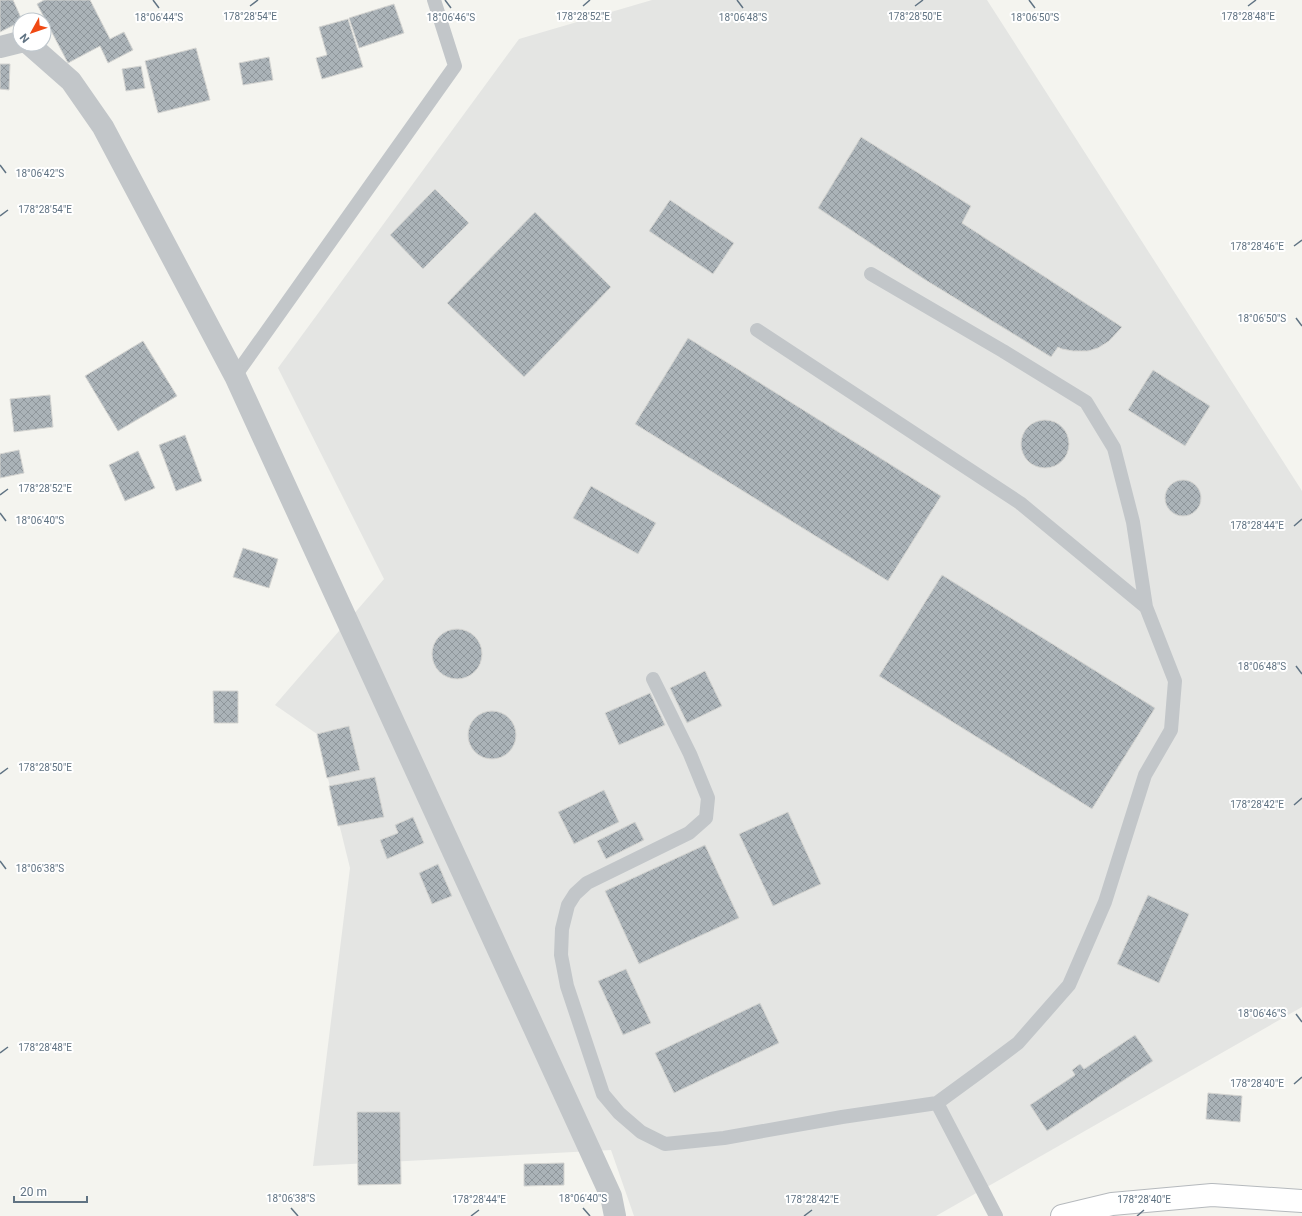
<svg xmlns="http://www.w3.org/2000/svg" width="1302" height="1216" viewBox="0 0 1302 1216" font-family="Roboto,sans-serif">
<defs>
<pattern id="building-cross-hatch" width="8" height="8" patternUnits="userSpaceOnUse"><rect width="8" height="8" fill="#abb3b8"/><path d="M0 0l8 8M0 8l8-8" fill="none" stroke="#8f969b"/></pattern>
</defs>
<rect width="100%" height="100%" fill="#f4f4ef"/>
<path fill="#e4e5e3" d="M652 0H987L1302 491V1007L936 1216H634L611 1150 313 1166 350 868 317 734 275 705 384 579 278 368 519 39Z"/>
<path fill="url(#building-cross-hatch)" stroke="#d5d5d2" d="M0 0H13L22 20H20V22L0 32Z
M44 0H90L110 39 124 32 133 50 108 63 100 46 68 63 37 4Z
M394 4 404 33 359 48 349 18Z
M348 19 363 67 322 79 316 58 327 55 319 27Z
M196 48 210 100 158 113 145 61Z
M269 57 273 80 243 85 239 63Z
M0 64H10L9 90 0 89Z
M141 66 145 88 126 91 122 69Z
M861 137 971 206 962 223 1122 327 1109 341 1098 348 1088 351H1073L1062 349 1058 347 1051 357 924 279 818 208Z
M435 189 469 223 423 269 390 235Z
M670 200 734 243 713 274 649 231Z
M535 212 611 287 524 377 447 303Z
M688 338 941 496 888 581 635 424Z
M143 341 177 396 118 431 85 376Z
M1153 370 1210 406 1185 446 1128 410Z
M50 395 53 427 14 432 10 399Z
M1021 444a24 24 0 1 1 48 0a24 24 0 1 1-48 0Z
M185 435 202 481 176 491 159 445Z
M19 450 24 473 0 478V454Z
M138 451 155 488 125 501 109 465Z
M1165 498a18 18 0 1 1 36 0a18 18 0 1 1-36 0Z
M591 486 656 523 638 554 573 518Z
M243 548 278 559 269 588 233 577Z
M942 575 1155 708 1092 809 879 676Z
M432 654a25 25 0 1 1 50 0a25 25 0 1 1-50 0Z
M705 671 722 706 687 723 670 688Z
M213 691H238V723H214Z
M650 693 665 725 619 745 605 713Z
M468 735a24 24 0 1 1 48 0a24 24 0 1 1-48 0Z
M349 726 360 770 327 778 317 734Z
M375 777 384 817 338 826 329 786Z
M604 790 619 822 574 844 558 812Z
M788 812 821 884 773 906 739 834Z
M413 817 424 843 387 859 380 840 398 833 395 825Z
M635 822 644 840 606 859 597 841Z
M705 845 739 918 639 964 605 891Z
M438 864 452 896 432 904 419 873Z
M1148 895 1189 914 1159 983 1117 964Z
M626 969 651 1023 623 1035 598 981Z
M760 1003 779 1043 674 1093 655 1053Z
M1135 1035 1153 1061 1047 1131 1030 1105 1075 1075 1072 1070 1080 1064 1084 1069Z
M1208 1093 1242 1096 1240 1122 1206 1119Z
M357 1112H400L401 1184 358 1185Z
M564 1163V1185L524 1186V1164Z"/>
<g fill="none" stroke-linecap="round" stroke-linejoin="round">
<g stroke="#b5b9bd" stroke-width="24">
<path id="primary" d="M1062 1216 1112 1204 1212 1195 1302 1201"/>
</g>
<path stroke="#c2c6c9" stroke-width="14" d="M757 330 1020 503 1146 607
M235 376 455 66 434 0
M653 679 690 754 708 798 706 818 689 833 587 883 575 894 568 905 562 929 561 955 567 986 603 1094 619 1113 641 1132 665 1144 724 1138 842 1117 937 1103 978 1073 1018 1043 1069 985 1105 902 1145 775 1171 730 1175 681 1146 607 1133 522 1114 448 1086 402 1003 351 871 274
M937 1103 996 1216"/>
<path stroke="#c2c6c9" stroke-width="22" d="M29 44 71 81 103 127 235 376 611 1196 615 1216
M0 47 20 42"/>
<use href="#primary" stroke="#fff" stroke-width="22"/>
</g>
<path fill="none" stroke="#607383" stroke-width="1.5" d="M153 0 159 8M445 0 451 8M737 0 743 8M1029 0 1035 8M250 6 258 0M583 6 590 0M915 6 923 0M1248 6 1256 0M0 165 6 173M0 216 8 210M1294 246 1302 240M1296 318 1302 326M0 495 8 489M0 513 6 521M1294 526 1302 519M1296 666 1302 674M0 774 8 768M1294 805 1302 798M0 861 6 869M1296 1014 1302 1022M0 1053 8 1047M1294 1084 1302 1077M291 1208 298 1216M583 1208 590 1216M471 1216 479 1210M804 1216 812 1210M1137 1216 1144 1210"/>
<g font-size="10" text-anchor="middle" fill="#607383" stroke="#fff" stroke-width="4" stroke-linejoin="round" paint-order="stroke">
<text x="250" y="20">178°28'54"E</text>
<text x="583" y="20">178°28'52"E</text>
<text x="915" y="20">178°28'50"E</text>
<text x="1248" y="20">178°28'48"E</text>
<text x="743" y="21">18°06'48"S</text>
<text x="159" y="21">18°06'44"S</text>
<text x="451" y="21">18°06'46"S</text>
<text x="1035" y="21">18°06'50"S</text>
<text x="40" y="177">18°06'42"S</text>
<text x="45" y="213">178°28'54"E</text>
<text x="1257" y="250">178°28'46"E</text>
<text x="1262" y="322">18°06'50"S</text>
<text x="45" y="492">178°28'52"E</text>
<text x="40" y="524">18°06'40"S</text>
<text x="1257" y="529">178°28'44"E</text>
<text x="1262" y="670">18°06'48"S</text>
<text x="45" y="771">178°28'50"E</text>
<text x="1257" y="808">178°28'42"E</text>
<text x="40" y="872">18°06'38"S</text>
<text x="1262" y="1017">18°06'46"S</text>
<text x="45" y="1051">178°28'48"E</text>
<text x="1257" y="1087">178°28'40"E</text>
<text x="291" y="1202">18°06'38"S</text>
<text x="583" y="1202">18°06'40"S</text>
<text x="479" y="1203">178°28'44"E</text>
<text x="812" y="1203">178°28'42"E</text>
<text x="1144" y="1203">178°28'40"E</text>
</g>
<g transform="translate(32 32) rotate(230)"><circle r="19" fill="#ffffff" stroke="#bfc7cd"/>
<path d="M0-3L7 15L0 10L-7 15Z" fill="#f04913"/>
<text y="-6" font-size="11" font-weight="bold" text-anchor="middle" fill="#607383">N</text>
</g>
<path d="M14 1196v6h73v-6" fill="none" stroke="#607383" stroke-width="2"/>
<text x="20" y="1196" font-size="12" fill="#607383" stroke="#ffffff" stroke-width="3" paint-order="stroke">20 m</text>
</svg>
